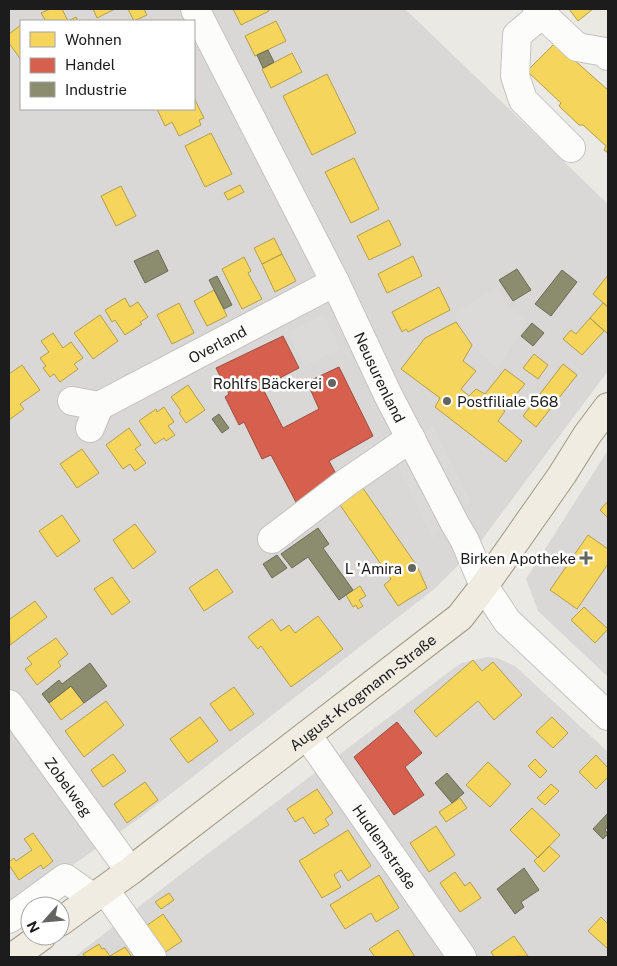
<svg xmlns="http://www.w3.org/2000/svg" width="617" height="966" viewBox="0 0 617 966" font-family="'Public Sans',sans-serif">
<rect width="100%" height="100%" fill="#eae9e4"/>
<path fill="#d9d8d6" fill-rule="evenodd" d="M9 9H405L608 204V371L475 549 433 590 141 817 9 910ZM21 21H194V109H21Z
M608 450V677L538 611 526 579Z
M487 657 497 658 515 666 608 752V957H74L207 854 461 663Z"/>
<path fill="#dbdad8" d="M496 287 510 307 528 322 497 368 475 348 453 314Z
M323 315 340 349 305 366 288 332Z
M432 424 470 501 459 513 421 437Z
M370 443 376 455 340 473 334 461Z
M408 452 444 527 433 539 397 464Z"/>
<path fill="#f6d55c" stroke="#b59e49" d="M50 9H62L68 21 76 17 78 21H46L41 13Z
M93 9H115L97 18Z
M128 9H144L147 15 134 21Z
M233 9H268L269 11 241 25Z
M569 9H593L578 21Z
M276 21 286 41 255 56 245 36Z
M21 25V60L9 43V34Z
M555 43 608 90V153L604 150 606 146 583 125H579L559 106 561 103 527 71Z
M292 53 302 72 271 88 262 69Z
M327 74 356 133 312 155 283 96Z
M194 98 204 118 199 120 201 125 179 136 172 122 165 126 157 109H194Z
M211 133 232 174 205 187 185 146Z
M354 158 379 209 351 223 325 172Z
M240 185 244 192 228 200 224 193Z
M121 186 136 216 116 226 101 196Z
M389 220 401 245 369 260 357 236Z
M274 238 282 254 262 264 254 248Z
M282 254 296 281 275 292 262 264Z
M413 256 422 276 387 293 378 274Z
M244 257 251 271 248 273 262 299 242 309 222 269Z
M608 275V307L593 294Z
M439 287 450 310 408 332 406 329 402 332 392 312Z
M214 290 227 316 207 326 194 301Z
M125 298 130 307 138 302 148 317 140 322 142 324 125 335 115 320 112 322 105 310Z
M179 303 194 333 172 344 157 315Z
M603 303 608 307V334L590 318Z
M100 315 118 341 93 359 74 333Z
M590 318 604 331 582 355 563 339 571 330 576 334Z
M456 322 472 345 463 361 476 371 461 389 469 396 476 389 485 394 505 369 525 384 503 410 505 411 498 421 522 441 506 462 435 407 440 398 401 369 425 338Z
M53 333 63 348 71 342 83 358 74 364 78 369 60 382 54 374 50 377 43 368 46 366 40 358 49 352 41 341Z
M534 354 548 365 538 379 523 368Z
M563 364 577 375 536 427 523 416Z
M22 365 40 390 20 404 24 409 9 420V374Z
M188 385 205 410 186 423 179 413 181 411 171 397Z
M164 407 174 422 168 426 175 435 166 441 164 438 155 444 139 421 156 409 157 412Z
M129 428 141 445 135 449 146 463 135 471 130 464 123 469 106 445Z
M82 449 99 473 77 488 60 464Z
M358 481 417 566 427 588 398 606 384 585 391 579 340 505Z
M608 501V518L600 510Z
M62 515 80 541 57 557 39 531Z
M135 524 156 552 133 569 113 540Z
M588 535 608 549V564L577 609 550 590Z
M217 569 233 592 204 611 189 588Z
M112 577 130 602 112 615 94 589Z
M360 586 366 596 359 600 363 606 358 609 356 605 353 607 346 595Z
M35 601 47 617 10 645 9 617 10 619Z
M584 607 608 629 595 643 571 620Z
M318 616 343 649 291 687 261 646 258 649 248 637 272 619 281 631 289 625 295 633Z
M56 638 68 654 58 662 61 666 37 685 25 669 32 664 27 658Z
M473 660 482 671 493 662 522 695 494 720 478 701 436 737 414 711Z
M71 686 84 703 61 720 49 703Z
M234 687 254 714 230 731 210 704Z
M106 701 124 725 84 757 65 731Z
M200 717 218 741 188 763 170 739Z
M552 717 568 733 553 748 536 732Z
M113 754 126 771 103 787 91 770Z
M596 755 608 768V777L596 789 579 772Z
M535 759 547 771 540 778 528 766Z
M488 762 511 784 490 807 466 785Z
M145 782 158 800 127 823 114 804Z
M551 784 559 791 545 805 537 798Z
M317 789 333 813 325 819 329 825 314 834 303 817 295 822 287 809Z
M460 798 467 808 446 822 439 812Z
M532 808 560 835 538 858 510 830Z
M436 826 455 855 429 872 410 843Z
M348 830 371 866 348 881 341 870 334 875 341 887 322 898 299 861Z
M33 833 53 861 43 869 41 865 19 880 9 865V862L14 858 16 861 32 850 24 839Z
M549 846 560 856 544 872 534 861Z
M455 872 465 886 470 882 481 898 460 912 440 883Z
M379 875 399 908 376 922 371 913 345 929 330 905Z
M169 893 174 900 161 909 155 902Z
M163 914 182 941 164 953 146 926Z
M601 917 608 924V949L588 931Z
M398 930 415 957H375L369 949Z
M514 936 528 956 494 957 491 952Z
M99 944 102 949 104 948 110 956 125 947 132 957H85L83 954Z"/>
<path fill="#d6604d" stroke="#9e4c3e" d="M283 336 299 368 262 387 283 428 319 409 307 382 339 367 373 436 329 461 340 481 297 504 271 455 262 459 244 422 239 425 225 397 229 394 216 368Z
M397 722 422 753 405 767 424 795 394 815 354 757Z"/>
<path fill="#8c8c6e" stroke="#6a6a55" d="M268 50 274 62 263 68 257 55Z
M158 250 168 271 145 283 134 261Z
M517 269 531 290 513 301 499 280Z
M562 270 577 282 551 316 535 304Z
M217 276 232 305 224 309 209 280Z
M532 323 544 333 533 346 521 336Z
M219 414 229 428 222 433 212 419Z
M318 528 329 544 323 548 353 590 339 600 308 557 292 568 281 554Z
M277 555 287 568 272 578 263 564Z
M90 663 107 686 84 703 71 686 49 703 42 694 59 680 62 684Z
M447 773 464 793 452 803 435 783Z
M608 813V826L605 830 608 834 603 839 593 829Z
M524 868 539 890 521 902 524 907 515 914 497 889Z"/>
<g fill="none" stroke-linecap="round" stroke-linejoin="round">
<g stroke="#c3c2c0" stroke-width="30">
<g id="minor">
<path id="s1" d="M195 9 335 282 388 395 455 524 465 541 484 586 507 621 608 716"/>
<path d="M537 9 577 47 605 52 608 56"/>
<path d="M542 14 517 35 515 76 523 100 571 148"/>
<path id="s2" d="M72 401 99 406 335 282"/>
<path d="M90 428 99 406"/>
<path d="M272 539 347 482 411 438"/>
<path id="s3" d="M9 704 130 871"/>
<path id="s4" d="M307 735 462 957"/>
<path d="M105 890 152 957"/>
<path d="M9 919 65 878 93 898"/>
</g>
</g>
<g stroke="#a09981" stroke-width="30">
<g id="major">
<path id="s5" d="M60 922 130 871 460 617 484 586 562 475 587 435 608 407"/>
<path d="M13 957 42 936"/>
</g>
</g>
<use href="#minor" stroke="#fcfcfb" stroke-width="28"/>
<use href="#major" stroke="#f0ece2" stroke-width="28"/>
</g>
<g fill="#646462" stroke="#fff" stroke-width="2">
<circle cx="332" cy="383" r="5"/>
<circle cx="447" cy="401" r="5"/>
<path d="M583.5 550.5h5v5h5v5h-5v5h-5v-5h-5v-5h5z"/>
<circle cx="412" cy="568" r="5"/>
</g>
<g text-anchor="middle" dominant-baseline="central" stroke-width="5" stroke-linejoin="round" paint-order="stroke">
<g font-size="15" fill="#1c1c1c" stroke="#fff">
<text stroke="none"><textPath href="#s2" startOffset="161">Overland</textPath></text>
<text stroke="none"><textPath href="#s1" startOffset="412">Neusurenland</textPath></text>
<text stroke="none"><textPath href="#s5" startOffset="380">August-Krogmann-Straße</textPath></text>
<text stroke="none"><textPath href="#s3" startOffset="102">Zobelweg</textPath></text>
<text stroke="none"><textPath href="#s4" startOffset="136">Hudlemstraße</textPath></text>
</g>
<g font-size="15" fill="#1c1c1c" stroke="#fff" text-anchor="end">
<text x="322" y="383">Rohlfs Bäckerei</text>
<text x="457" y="401" text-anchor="start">Postfiliale 568</text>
<text x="576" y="558">Birken Apotheke</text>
<text x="402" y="568">L 'Amira</text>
</g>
</g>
<rect width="617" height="966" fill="none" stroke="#1c1c1c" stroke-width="20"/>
<rect x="20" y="20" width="175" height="90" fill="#ffffff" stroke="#a4a4a4"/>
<rect x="30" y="32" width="25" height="15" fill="#f6d55c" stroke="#a4a4a4"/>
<text x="65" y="45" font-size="15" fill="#1c1c1c">Wohnen</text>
<rect x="30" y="58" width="25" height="15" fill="#d6604d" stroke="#a4a4a4"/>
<text x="65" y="70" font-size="15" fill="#1c1c1c">Handel</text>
<rect x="30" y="82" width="25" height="15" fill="#8c8c6e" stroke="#a4a4a4"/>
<text x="65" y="95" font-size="15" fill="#1c1c1c">Industrie</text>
<g transform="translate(45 921) rotate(243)"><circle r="24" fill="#ffffff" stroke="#a4a4a4"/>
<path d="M0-4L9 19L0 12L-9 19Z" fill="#646462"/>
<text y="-8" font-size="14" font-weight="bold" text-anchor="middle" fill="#1c1c1c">N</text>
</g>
</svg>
